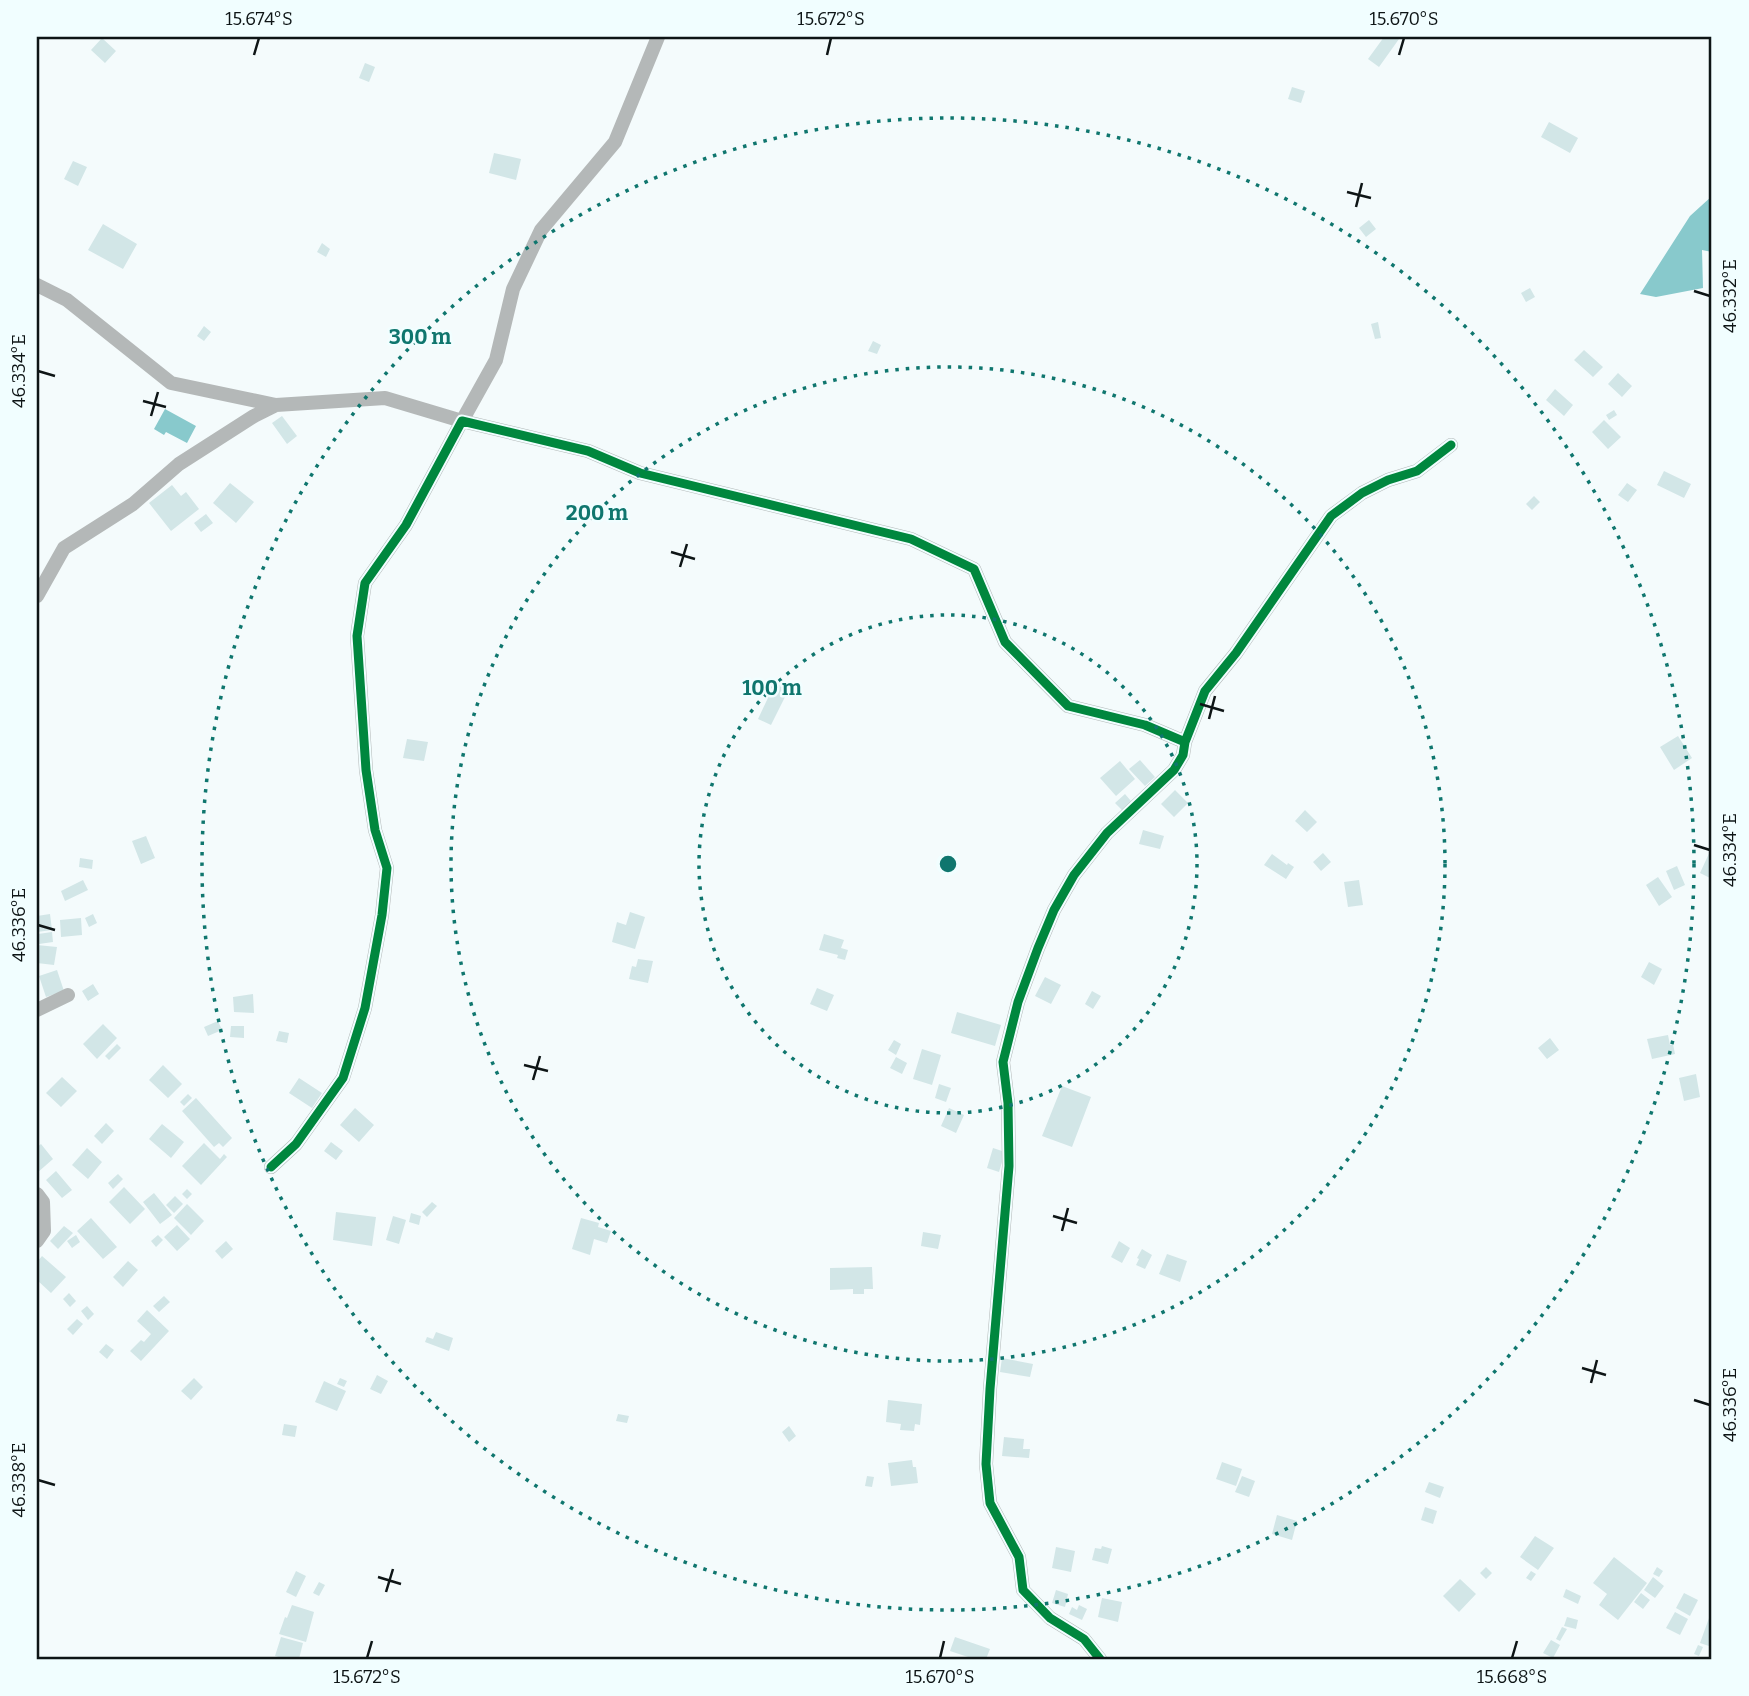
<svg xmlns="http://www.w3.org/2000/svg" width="1749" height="1696" viewBox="0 0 1749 1696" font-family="Bitter,serif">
<rect width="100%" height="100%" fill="#f4fbfc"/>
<path fill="#88c9cc" d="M1712 196V252L1702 250 1703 288 1656 297 1640 294 1690 216Z
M165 409 196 426 187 443 166 432 164 435 154 429Z"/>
<path fill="#d2e6e7" d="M1384 37H1395L1399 39 1379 67 1368 59Z
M102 38 116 51 105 63 91 50Z
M365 63 375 67 369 82 359 78Z
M1292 87 1305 91 1301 103 1288 99Z
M1549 122 1578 138 1570 153 1541 137Z
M494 153 521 159 516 180 489 173Z
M73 161 87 167 78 186 64 179Z
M1369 220 1376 229 1366 237 1359 228Z
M103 224 137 244 123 269 88 250Z
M322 243 330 249 326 257 317 252Z
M1530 288 1535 297 1526 302 1521 293Z
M1378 322 1381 338 1375 339 1371 324Z
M204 326 211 332 204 341 197 336Z
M873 341 881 345 877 354 868 351Z
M1584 350 1603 367 1593 377 1574 360Z
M1618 373 1632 386 1622 397 1608 384Z
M1555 389 1573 405 1564 416 1546 400Z
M1614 410 1617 415 1609 420 1606 415Z
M282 416 297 436 287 444 272 423Z
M1604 420 1621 437 1608 449 1592 432Z
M1664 471 1691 484 1684 498 1657 485Z
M230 483 254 502 236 523 213 503Z
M1627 483 1637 490 1628 502 1618 495Z
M172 485 181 496 186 492 199 509 171 531 149 503Z
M1534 496 1540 502 1532 510 1526 504Z
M206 514 213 523 201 532 194 523Z
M775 683 789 689 771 725 758 719Z
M1678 736 1692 758 1674 770 1660 747Z
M407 739 428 742 424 761 403 758Z
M1140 760 1155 777 1145 786 1129 769Z
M1120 761 1135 779 1116 796 1100 778Z
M1175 790 1188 803 1174 817 1161 804Z
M1125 794 1131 801 1122 810 1115 803Z
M1305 810 1317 822 1307 832 1295 821Z
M1143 830 1164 836 1160 849 1139 844Z
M146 836 155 858 141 864 132 841Z
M1712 847V879L1700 873Z
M1323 853 1331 862 1321 871 1313 862Z
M1272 854 1287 865 1288 863 1294 867 1286 879 1264 865Z
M80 858 93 860 92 869 79 867Z
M1677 866 1685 885 1674 890 1666 871Z
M1658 877 1672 897 1659 906 1646 885Z
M83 880 88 890 65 901 61 891Z
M1359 880 1363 905 1348 907 1344 882Z
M630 912 645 917 635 949 612 942 617 922 626 925Z
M50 914 52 930 37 932V916Z
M93 914 97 923 89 927 85 918Z
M81 918 82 935 61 937 60 920Z
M52 932 53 942 39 944 38 934Z
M824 934 844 940 841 948 848 950 845 960 837 958 838 955 819 950Z
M37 945 57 947 54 965 37 963Z
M638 959 653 961 648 983 629 979 632 966 636 967Z
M1649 962 1662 969 1654 985 1641 977Z
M57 970 64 991 46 997 39 976Z
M1045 977 1061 985 1051 1004 1035 996Z
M93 984 99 994 88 1001 82 991Z
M817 988 834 995 827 1011 810 1004Z
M1092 991 1101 996 1093 1009 1085 1004Z
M253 994 254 1013 234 1012 233 997Z
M957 1012 1001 1025 995 1046 951 1033Z
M218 1021 222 1030 208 1036 204 1027Z
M103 1024 117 1038 97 1059 83 1044Z
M231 1026H244V1038L230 1037Z
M279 1031 289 1033 287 1043 276 1041Z
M1668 1035 1670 1045 1673 1044 1675 1054 1652 1059 1647 1039Z
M1550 1038 1559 1050 1547 1059 1538 1048Z
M894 1040 901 1044 896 1055 888 1050Z
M117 1044 121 1048 109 1060 105 1056Z
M922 1049 941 1055 932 1085 913 1079Z
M896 1057 907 1063 902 1074 890 1068Z
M163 1065 182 1084 168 1098 149 1080Z
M1696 1074 1700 1097 1684 1101 1679 1078Z
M62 1077 77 1091 61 1107 46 1093Z
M299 1078 322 1093 312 1108 289 1093Z
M939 1084 951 1088 946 1102 935 1098Z
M1062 1086 1091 1097 1072 1147 1042 1136Z
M188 1094 192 1098 184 1106 180 1102Z
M196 1098 232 1138 223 1147 219 1143 214 1147 182 1111Z
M355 1108 374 1125 359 1142 340 1125Z
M949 1108 964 1115 956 1133 941 1126Z
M106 1123 114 1131 102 1144 94 1136Z
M162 1124 184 1142 171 1158 149 1139Z
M331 1142 343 1151 336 1160 324 1151Z
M204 1143 220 1159 224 1154 227 1157 201 1185 182 1166Z
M41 1144 53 1159 37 1173V1147Z
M87 1148 102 1162 88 1179 72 1165Z
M993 1148 1005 1152 999 1172 987 1168Z
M56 1171 72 1190 62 1198 46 1180Z
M118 1174 123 1179 113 1189 108 1183Z
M124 1187 145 1209 130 1224 109 1202Z
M187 1189 192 1194 187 1199 182 1194Z
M154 1193 172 1215 160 1224 143 1202Z
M175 1196 183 1204 174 1213 166 1205Z
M432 1202 437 1206 427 1217 422 1212Z
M187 1204 204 1221 191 1235 174 1218Z
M336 1212 376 1217 372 1246 333 1240Z
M411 1213 421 1216 419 1225 409 1222Z
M393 1216 406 1220 399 1244 386 1240Z
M91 1218 117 1247 103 1259 77 1231Z
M581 1218 599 1223 598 1227 611 1231 607 1243 594 1239 590 1255 572 1249Z
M177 1225 190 1239 177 1251 164 1237Z
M64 1226 73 1233 58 1249 50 1241Z
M923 1232 941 1235 938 1249 921 1246Z
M76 1235 80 1242 72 1248 67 1241Z
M158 1235 163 1240 156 1247 151 1241Z
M226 1241 233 1249 222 1259 215 1251Z
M1119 1241 1130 1248 1122 1263 1111 1257Z
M1142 1249 1152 1255 1145 1269 1136 1265 1139 1259 1137 1258Z
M1167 1254 1187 1261 1180 1282 1159 1274Z
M42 1256 66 1277 51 1293 37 1280V1262Z
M128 1261 138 1270 123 1287 113 1277Z
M872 1267 873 1289H864V1294H853V1289L830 1290V1268Z
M69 1293 76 1301 70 1307 63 1299Z
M164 1296 170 1302 159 1312 153 1306Z
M87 1306 94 1314 88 1320 81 1311Z
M147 1310 169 1331 141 1361 130 1351 141 1340 144 1342 151 1334 137 1321Z
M77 1319 83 1324 73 1335 67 1329Z
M436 1332 453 1338 449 1351 425 1342 427 1337 433 1339Z
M106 1344 114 1350 107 1359 99 1352Z
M1002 1358 1033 1364 1030 1377 1000 1372Z
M377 1375 388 1381 381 1394 370 1389Z
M194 1378 203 1387 191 1400 181 1391Z
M340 1378 347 1381 344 1387 337 1384Z
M324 1381 346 1391 337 1411 315 1402Z
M888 1400 922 1404 920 1425 915 1424 914 1431 900 1430 901 1424 886 1422Z
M618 1414 629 1416 627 1423 616 1421Z
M284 1424 297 1426 295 1437 282 1435Z
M789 1426 796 1436 789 1442 782 1432Z
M1004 1437 1024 1439 1023 1449H1030L1029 1458 1002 1456Z
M912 1460 913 1467H916L918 1483 891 1486 888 1463Z
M1222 1462 1242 1469 1236 1486 1216 1479Z
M867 1476 874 1477 872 1487 865 1486Z
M1242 1476 1255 1481 1249 1497 1235 1492Z
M1429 1482 1444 1487 1440 1498 1425 1492Z
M1425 1507 1437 1511 1433 1524 1421 1520Z
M1277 1515 1297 1521 1292 1540 1272 1534Z
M1535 1536 1554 1548 1538 1570 1520 1557Z
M1102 1546 1112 1549 1108 1564 1092 1560 1095 1548 1101 1549Z
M1056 1547 1075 1551 1071 1572 1052 1568Z
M1614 1557 1647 1583 1618 1620 1599 1605 1607 1594 1593 1583Z
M1486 1567 1492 1573 1486 1579 1480 1573Z
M1657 1567 1663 1571 1659 1577 1653 1574Z
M296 1571 306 1576 296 1597 286 1592Z
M1531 1571 1536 1574 1531 1581 1526 1578Z
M1653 1577 1664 1586 1655 1598 1644 1590Z
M1460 1579 1476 1594 1459 1612 1443 1596Z
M319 1582 325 1585 319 1596 313 1593Z
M1566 1589 1581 1596 1578 1604 1563 1597Z
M1056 1590 1068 1594 1065 1607 1052 1603Z
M1641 1593 1650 1600 1643 1609 1634 1602Z
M1684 1593 1698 1600 1690 1616 1676 1608Z
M1102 1598 1122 1602 1118 1622 1098 1617Z
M292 1605 314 1612 306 1642 279 1634 285 1617 287 1618Z
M1079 1605 1087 1609 1082 1620 1069 1614 1072 1607 1077 1610Z
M1675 1612 1688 1619 1680 1635 1666 1628Z
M1567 1617 1578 1620 1576 1629 1564 1626Z
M1709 1618 1712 1620V1647L1700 1643Z
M1562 1627 1567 1629 1560 1641 1556 1639Z
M281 1637 303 1643 299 1659H286L275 1656Z
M955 1637 990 1649 986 1659H974L950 1651Z
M1551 1640 1560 1645 1553 1658 1543 1653Z
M1698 1645 1703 1647 1699 1656 1694 1654Z"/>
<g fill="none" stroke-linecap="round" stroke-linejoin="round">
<path stroke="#b4b8b8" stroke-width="14" d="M37 285 67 300 171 383 276 405 385 398 462 421 496 360 513 289 541 230 615 142 658 37
M37 596 64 548 133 504 179 464 254 416 276 405
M37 1010 68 995
M271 1167 296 1144 343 1078 365 1008 382 915 387 868 375 830 366 770 357 636 365 583 406 525 462 421 588 451 640 473 911 539 974 569 1005 642 1068 706 1145 725 1185 742
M37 1194 43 1202 44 1231 37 1241
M1100 1659 1084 1639 1050 1618 1023 1590 1019 1557 990 1503 986 1464 990 1389 1009 1166 1008 1103 1003 1062 1018 1002 1038 948 1054 910 1074 875 1107 833 1174 770 1183 755 1185 742 1205 691 1236 653 1331 516 1362 493 1388 480 1417 471 1451 445"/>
<g stroke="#f1feff" stroke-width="13">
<path id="cycleway" d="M271 1167 296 1144 343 1078 365 1008 382 915 387 868 375 830 366 770 357 636 365 583 406 525 462 421 588 451 640 473 911 539 974 569 1005 642 1068 706 1145 725 1185 742
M1100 1659 1084 1639 1050 1618 1023 1590 1019 1557 990 1503 986 1464 990 1389 1009 1166 1008 1103 1003 1062 1018 1002 1038 948 1054 910 1074 875 1107 833 1174 770 1183 755 1185 742 1205 691 1236 653 1331 516 1362 493 1388 480 1417 471 1451 445"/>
</g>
<use href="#cycleway" stroke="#00873e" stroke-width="9"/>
</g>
<path fill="none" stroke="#0e1516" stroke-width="2.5" d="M254 55 259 38M827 55 831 38M1399 55 1404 38M1347 192 1371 198M1356 207 1362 183M1694 291 1710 296M38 371 55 376M143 401 166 407M151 416 158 392M671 552 695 559M680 567 687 544M1200 704 1224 711M1209 719 1215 696M1694 845 1710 850M38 925 55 930M524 1065 548 1071M533 1080 540 1056M1053 1216 1077 1223M1062 1231 1068 1208M1582 1368 1606 1375M1591 1383 1597 1360M1694 1400 1710 1405M38 1480 55 1485M378 1577 401 1584M386 1592 393 1569M367 1658 372 1641M940 1658 944 1641M1512 1658 1517 1641"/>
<g fill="none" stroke="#0f766e" stroke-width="3.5" stroke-dasharray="3.5 7">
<circle cx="948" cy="864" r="249"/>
<circle cx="948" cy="864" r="497"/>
<circle cx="948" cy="864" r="746"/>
</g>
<circle cx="948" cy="864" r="10" fill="#0f766e" stroke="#f1feff" stroke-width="3.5"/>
<g font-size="21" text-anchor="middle" font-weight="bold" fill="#0f766e" stroke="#f1feff" stroke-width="5" stroke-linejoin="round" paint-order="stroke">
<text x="420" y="344">300 m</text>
<text x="597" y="520">200 m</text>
<text x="772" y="695">100 m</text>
</g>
<rect width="1749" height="1696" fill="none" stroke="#f1feff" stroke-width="77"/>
<rect x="38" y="38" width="1672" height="1620" fill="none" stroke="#0e1516" stroke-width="2.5"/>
<g font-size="18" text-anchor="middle" fill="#0e1516">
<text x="259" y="25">15.674°S</text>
<text x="831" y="25">15.672°S</text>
<text x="1404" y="25">15.670°S</text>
<text transform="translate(1730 296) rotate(-90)" y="6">46.332°E</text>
<text transform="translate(19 371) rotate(-90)" y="6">46.334°E</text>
<text transform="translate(1730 850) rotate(-90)" y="6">46.334°E</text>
<text transform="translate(19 925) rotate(-90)" y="6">46.336°E</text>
<text transform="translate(1730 1405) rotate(-90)" y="6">46.336°E</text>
<text transform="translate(19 1480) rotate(-90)" y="6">46.338°E</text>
<text x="367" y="1683">15.672°S</text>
<text x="940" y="1683">15.670°S</text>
<text x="1512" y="1683">15.668°S</text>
</g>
</svg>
